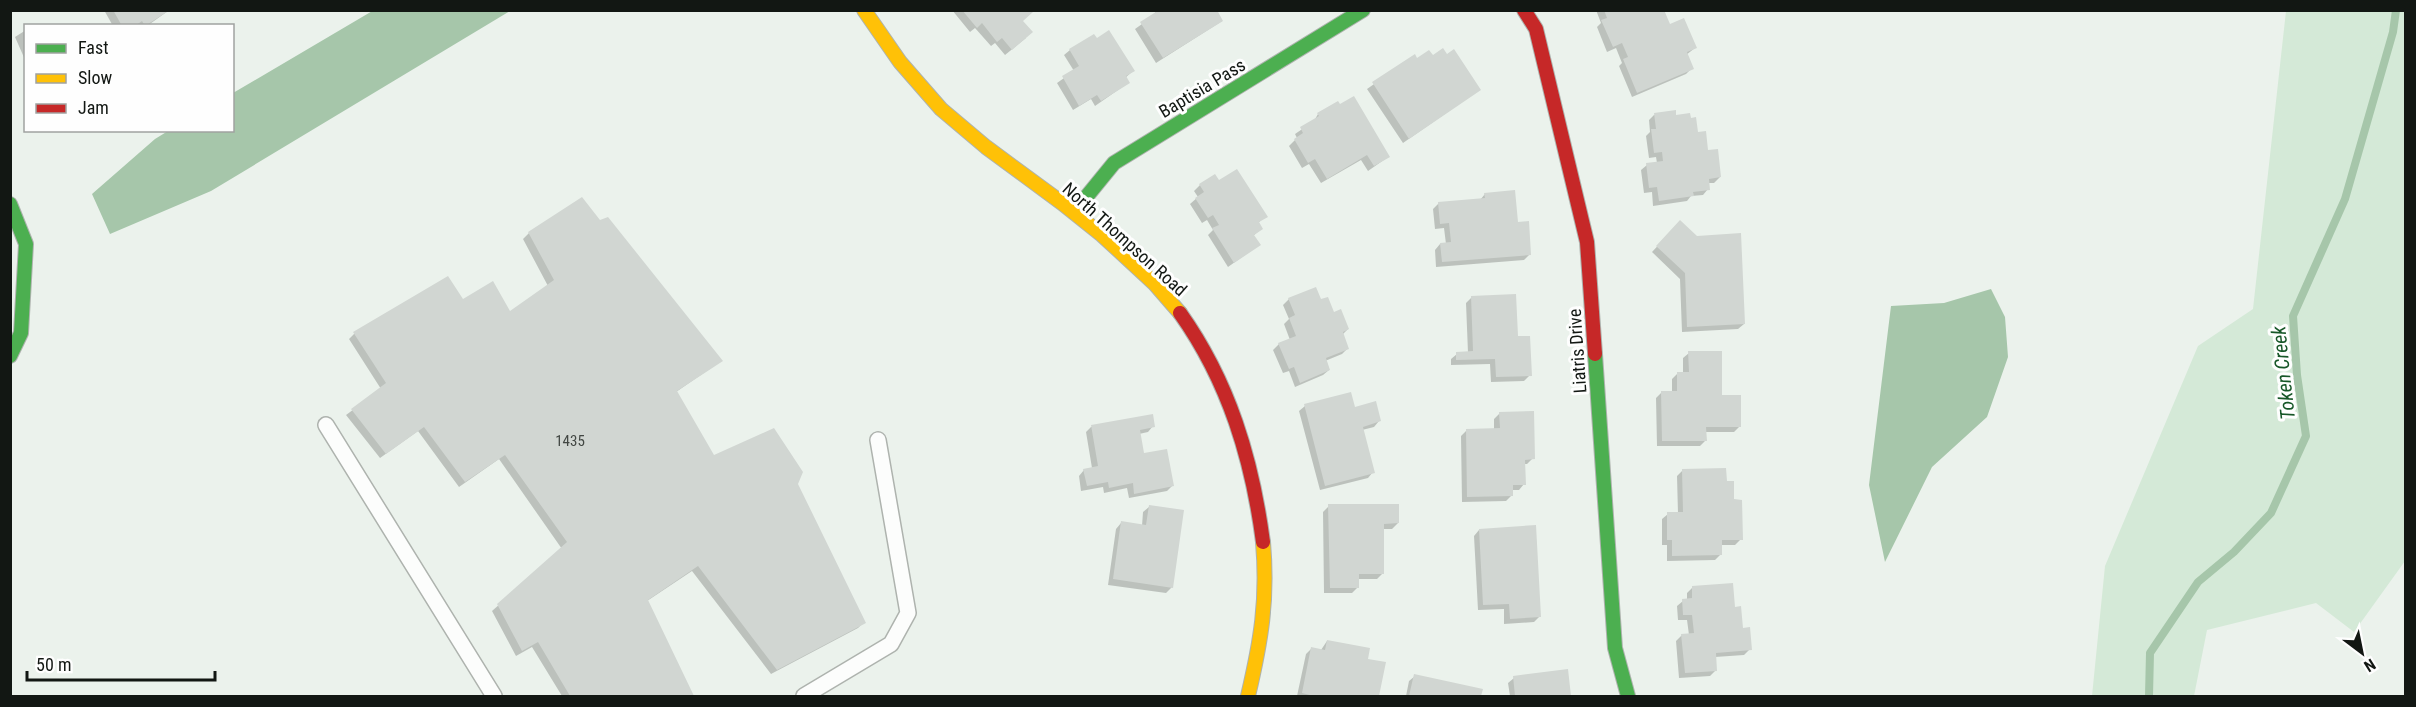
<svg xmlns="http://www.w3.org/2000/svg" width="2416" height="707" viewBox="0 0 2416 707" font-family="'Roboto Condensed',sans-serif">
<rect width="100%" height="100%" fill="#ebf2ec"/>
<path fill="#d4e9d7" d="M2286 11H2405V561L2354 632 2316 603 2207 630 2194 696H2092L2105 566 2198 346 2253 309Z"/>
<path fill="#a6c6aa" d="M374 10 510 11 211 191 110 234 92 194 155 139 168 131 232 130 233 93Z
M1991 289 2005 317 2008 357 1987 417 1932 467 1885 562 1869 485 1891 306 1944 303Z"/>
<path fill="#0003" d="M104 10 168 11 147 26H113Z
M952 10H1029L1022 21 1026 38 1005 55 995 43 991 46 975 28 970 32Z
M1154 10H1215L1222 21 1156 63 1135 29 1156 14Z
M1596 10H1664L1669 26 1695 48 1686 55 1692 68 1686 74 1632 97 1619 66 1622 63 1616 48 1607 52 1597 27 1601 23Z
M26 30V62L15 37Z
M1070 50 1133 71 1125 78 1128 83 1095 106 1091 99 1073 110 1057 83 1074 71 1064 55Z
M1414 56 1417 60 1479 90 1403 143 1367 89Z
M1318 114 1388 157 1368 171 1361 160 1321 183 1309 164 1302 168 1289 146 1297 138 1295 134 1314 121Z
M1654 115 1675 117 1696 134 1720 177 1714 183H1708V189L1703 195 1691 196 1687 201 1653 206 1652 192 1644 193 1641 170 1647 165 1657 163 1656 157 1649 158 1646 136 1650 132 1649 120Z
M1219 182 1266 216 1258 223 1261 229 1253 236 1259 245 1228 267 1208 235 1213 230 1207 220 1202 223 1190 204 1198 197 1194 191 1200 185Z
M1485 194 1517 224 1530 254 1524 260 1436 267 1435 250 1440 244H1446L1444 228 1435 229 1433 209 1439 203 1480 200Z
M600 222 721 361 676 392 714 457 797 484 864 622 858 628 771 674 692 571 647 601 692 696H562L532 647 516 656 492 611 562 549 499 459 459 487 418 431 380 458 346 415 381 389 349 339 354 334 462 302 509 313 548 286 523 239 529 233Z
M1680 222 1744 324 1738 329 1682 332 1680 279 1652 252Z
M1472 297 1517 338 1530 375 1524 381 1491 382 1490 364 1451 365V359L1457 354 1468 353 1466 303Z
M1289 299 1320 301 1348 329 1342 335 1347 349 1342 354 1325 361 1329 370 1323 375 1295 387 1289 371 1283 373 1273 350 1279 344 1290 340 1284 324 1289 319 1283 305Z
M1689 353 1740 426 1734 432H1705V441L1700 446H1657L1656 398 1662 392H1672V379L1678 373H1683V358Z
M1305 406 1354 409 1379 421 1374 427 1362 430 1373 472 1368 478 1320 490 1299 411Z
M1500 413 1533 458 1527 464H1524V484L1519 490H1511V496L1506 501 1462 502 1461 436 1466 431 1494 430V419Z
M1153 426 1148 432 1139 434 1143 455 1173 485 1167 491 1129 498 1127 488 1104 493 1103 487 1081 491 1079 476 1084 470 1092 468 1086 432 1091 427Z
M1683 470 1725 483 1732 501 1741 539 1735 545H1721V554L1715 560 1667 561V545H1662V519L1668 514H1678L1677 476Z
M1329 506 1398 523 1392 529H1382L1383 573 1377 579H1358V587L1352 593H1324L1323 512Z
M1149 507 1172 587 1166 593 1108 585 1116 529 1121 523 1142 526 1143 512Z
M1479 530 1540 616 1534 622 1504 624V609L1478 610 1474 536Z
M1692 588 1734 609 1750 649 1744 655 1715 657 1716 670 1710 676 1679 678 1676 641 1682 635H1689L1687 620H1678L1677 606 1683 601 1687 600V593Z
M1327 641 1366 660 1384 664 1378 696H1297L1306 654 1311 649 1321 650Z
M1567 671 1570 696H1510L1508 683 1514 678Z
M1415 676 1481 691 1479 696H1406L1409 681Z"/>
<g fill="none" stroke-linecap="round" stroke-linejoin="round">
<path stroke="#a6c6aa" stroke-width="8" d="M2149 696 2150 653 2198 582 2234 552 2271 513 2306 436 2297 375 2293 316 2345 199 2393 32 2396 10"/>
</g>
<path fill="#d1d6d2" d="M113 10H170L145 26 142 21 135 26H122Z
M962 10H1031L1033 12 1023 21 1033 32 1012 50 1002 38 997 42 982 23 977 28Z
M1159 10H1217L1223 21 1163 58 1140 22Z
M1604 10H1664L1670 24 1684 18 1697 48 1687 52 1694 69 1637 93 1623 59 1628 57 1622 43 1613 47 1601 20 1607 18Z
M1109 30 1135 71 1126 76 1130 83 1101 101 1097 95 1079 106 1062 76 1079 66 1069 49 1094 34 1097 38Z
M1443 48 1447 54 1454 49 1481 90 1409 139 1372 82 1415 54 1417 58 1429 50 1433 55Z
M1354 96 1390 157 1374 166 1367 155 1327 179 1315 159 1308 163 1294 139 1303 133 1300 127 1319 116 1317 113 1338 101 1340 104Z
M1676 110V115L1690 113 1691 118 1696 117 1698 132 1706 131 1708 150 1718 149 1721 177 1709 179 1710 190 1693 192 1694 196 1659 201 1657 187 1649 188 1646 163 1663 161 1662 152 1654 153 1651 129H1656L1654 113Z
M1237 169 1268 217 1259 222 1263 229 1254 235 1261 245 1234 263 1212 228 1219 225 1213 215 1208 218 1195 198 1204 192 1199 184 1215 174 1219 180Z
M1515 190 1518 222 1529 221 1531 255 1442 262 1440 243 1451 242 1449 223 1440 224 1438 202 1485 198 1484 193Z
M582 197 600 220 608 217 723 361 677 391 714 455 774 428 803 472 798 484 866 623 777 670 698 566 648 600 694 696H570L538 642 522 651 497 604 567 542 505 455 465 482 424 427 386 454 351 409 386 383 353 332 448 276 463 299 493 281 510 311 554 280 528 232Z
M1680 220 1697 236 1741 233 1745 324 1687 327 1685 273 1656 246Z
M1316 287 1321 299 1328 297 1334 312 1341 309 1349 329 1343 332 1349 349 1326 358 1330 370 1300 383 1294 367 1289 369 1278 343 1296 336 1289 318 1295 315 1288 298Z
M1516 294 1518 336H1530L1532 376 1496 377 1495 359 1456 360V352L1473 351 1471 296Z
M1688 351H1722V395H1741V427H1706L1707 441H1662L1661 391H1677V372H1689Z
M1351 392 1355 407 1376 401 1381 421 1363 427 1375 473 1325 486 1304 404Z
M1534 411 1535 459 1525 460 1526 485H1513V496L1467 497 1466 429 1500 428 1499 412Z
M1153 414 1155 427 1140 430 1144 453 1167 449 1174 486 1134 494 1133 483 1109 488 1108 482 1087 486 1083 469 1098 466 1091 425Z
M1726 468 1727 481H1734V499L1742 500 1743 540H1722V555L1672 556V540H1667V512H1683L1682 469Z
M1328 504H1399V523L1384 524V574H1359V588H1330Z
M1149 505 1184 510 1173 588 1113 579 1121 521 1146 525Z
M1536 525 1541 617 1510 619 1509 604 1483 605 1479 529Z
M1733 583 1735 607 1741 606 1743 628 1750 627 1752 650 1716 653 1717 671 1685 673 1681 634 1694 633 1692 615H1683L1682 599 1692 598V586Z
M1327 640 1370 648 1368 659 1386 662 1379 696H1314L1302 693 1311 647 1325 650Z
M1568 669 1571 696H1515L1513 676Z
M1414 674 1483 689 1481 696H1409Z"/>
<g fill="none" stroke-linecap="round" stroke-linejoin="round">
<g stroke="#aeb3ae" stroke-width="18">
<path id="lane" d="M326 425 494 696
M804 696 891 644 908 613 878 440"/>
</g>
<g stroke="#aeb3ae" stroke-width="16">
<path id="fast" d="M10 204 26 244 21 333 10 356
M1074 212 1114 163 1363 10
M1595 354 1615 648 1628 696"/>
</g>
<g stroke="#aeb3ae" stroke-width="16">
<path id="slow" d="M864 10 900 62 941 109 986 147 1062 203 1102 235 1154 283 1180 313
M1248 696C1261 641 1268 600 1263 542"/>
</g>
<g stroke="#aeb3ae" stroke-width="16">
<path id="jam" d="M1524 10 1536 29 1587 242 1595 354
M1180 313C1229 382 1252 459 1263 542"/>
</g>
<use href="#lane" stroke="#fcfdfc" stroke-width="15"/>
<use href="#fast" stroke="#4caf50" stroke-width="14"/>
<use href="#slow" stroke="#ffc107" stroke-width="14"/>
<use href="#jam" stroke="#c62828" stroke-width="14"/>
</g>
<g text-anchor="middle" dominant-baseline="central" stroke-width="6" stroke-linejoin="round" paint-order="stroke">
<g font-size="15" fill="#424743">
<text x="570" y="441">1435</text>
</g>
<g font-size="18" fill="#121713" stroke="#fefefe">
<text transform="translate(1202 88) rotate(-31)">Baptisia Pass</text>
<text transform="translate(1125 239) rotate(42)">North Thompson Road</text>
<text transform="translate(1577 351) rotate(-94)">Liatris Drive</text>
</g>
<g font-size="20" font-style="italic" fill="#175728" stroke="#fefefe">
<text transform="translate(2283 373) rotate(-96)">Token Creek</text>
</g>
</g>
<rect width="2416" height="707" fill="none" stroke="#121713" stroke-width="24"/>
<rect x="24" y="24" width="210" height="108" fill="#fefefe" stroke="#a0a2a0" stroke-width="1.5"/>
<rect x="36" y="44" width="30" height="9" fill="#4caf50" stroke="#a0a2a0" stroke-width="1.5"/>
<text x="78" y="54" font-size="18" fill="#121713">Fast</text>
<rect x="36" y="74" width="30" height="9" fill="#ffc107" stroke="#a0a2a0" stroke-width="1.5"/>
<text x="78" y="84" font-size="18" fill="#121713">Slow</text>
<rect x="36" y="104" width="30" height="9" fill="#c62828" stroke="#a0a2a0" stroke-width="1.5"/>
<text x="78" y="114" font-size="18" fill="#121713">Jam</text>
<g transform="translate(2362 653) rotate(148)" stroke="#fefefe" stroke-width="4.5" paint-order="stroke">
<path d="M0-4.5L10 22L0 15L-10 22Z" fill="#121713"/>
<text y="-9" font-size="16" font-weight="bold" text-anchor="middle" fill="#121713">N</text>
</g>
<path d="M27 671v9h188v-9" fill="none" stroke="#121713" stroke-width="3"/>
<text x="36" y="671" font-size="18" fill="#121713" stroke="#fefefe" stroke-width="4.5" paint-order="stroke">50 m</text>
</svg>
